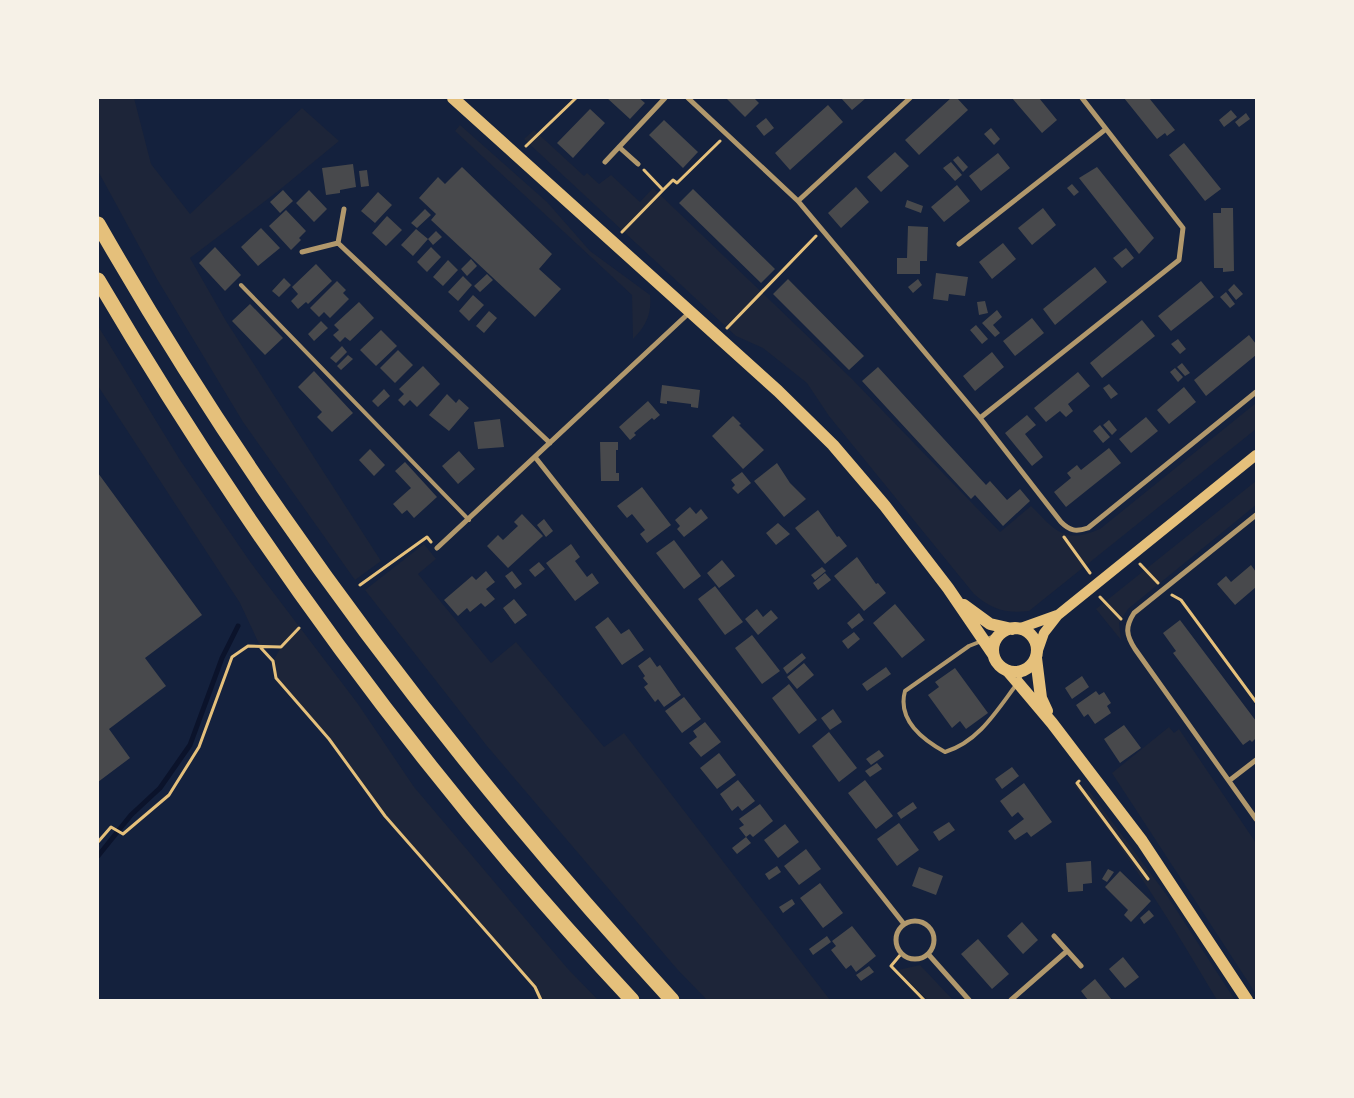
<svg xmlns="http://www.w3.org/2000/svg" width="1354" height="1098" viewBox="0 0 1354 1098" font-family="'Roboto Serif',serif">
<rect width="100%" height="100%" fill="#14213d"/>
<path fill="#1d2539" d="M98 98H134L151 164 190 214 302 108 339 141 277 192 190 258 226 321 381 561 355 580 243 422 157 279 98 171Z
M460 125 547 202 590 251 650 295C652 314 646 326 633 339L632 295 455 131Z
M534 130 584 176 587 173 599 184 611 175 640 202 653 188 852 379 1000 532 1031 506C1057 532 1064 544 1100 529L1256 403V429L1029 611C1006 614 991 609 974 594L829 416 807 383 763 348 736 336 524 139Z
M98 326 180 460 251 563 358 704 414 787 567 968 598 1000H541L535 987 385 816 329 739 276 678 273 661 281 647 261 648 240 603 98 386Z
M1256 481V505L1128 609 1119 623 1121 640 1096 609Z
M424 544 436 559 418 574 491 663 516 642 604 747 624 733 830 1000H707L677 969 487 746 365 590Z
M1169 727 1174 733 1179 729 1256 843V994L1112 773Z
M1073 784 1090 792 1166 894 1235 1000H1217C1173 926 1128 852 1073 784Z
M920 965 953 1000H927L898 970Z"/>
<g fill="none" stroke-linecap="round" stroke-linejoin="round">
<path stroke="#0b132b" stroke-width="5" d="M98 856 131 815 160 788 190 745 222 658 238 626"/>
</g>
<path fill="#48494c" d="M607 98H639L645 103 630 119Z
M726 98H754L759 103 745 117Z
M841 98H866L852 110Z
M951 98H957L968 110 919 155 905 140Z
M1012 98H1039L1057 120 1042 133Z
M1124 98H1149L1175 130 1167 136 1165 133 1157 139Z
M828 105 843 122 790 170 775 153Z
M590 109 605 123 573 158 557 143Z
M1231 110 1237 117 1224 127 1219 120Z
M1246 113 1250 119 1239 127 1235 122Z
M766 118 774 128 764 136 756 126Z
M664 120 698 152 683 168 649 135Z
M991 128 1000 139 994 145 984 134Z
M1184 143 1221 189 1205 201 1169 155Z
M895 152 909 166 881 192 867 177Z
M998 153 1010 168 981 191 969 176Z
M958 156 968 167 963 172 953 160Z
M951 162 962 175 955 181 943 168Z
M353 164 356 187 340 190V193L326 195 322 168Z
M462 167 552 254 539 269 561 289 535 317 431 220 436 214 419 198 438 177 445 184Z
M1097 167 1154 238 1139 254 1079 178Z
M367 170 369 186 361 187 359 171Z
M1072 184 1079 192 1074 196 1067 188Z
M957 185 970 201 944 222 931 207Z
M856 187 869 202 841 228 828 213Z
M693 189 775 269 761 283 679 203Z
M283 190 293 201 280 213 270 202Z
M309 190 327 209 314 222 296 203Z
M378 192 392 205 375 223 361 211Z
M907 200 923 206 921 213 905 207Z
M1043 208 1056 225 1032 245 1018 228Z
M1221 208H1233L1234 271 1223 272V268H1214L1213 213H1221Z
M425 209 431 215 417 228 411 223Z
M286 210 306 231 299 238 301 240 291 250 269 226Z
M387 216 402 230 386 246 372 233Z
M908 226 928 227 927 261H920V274H897V258H907Z
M261 228 280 248 258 266 241 247Z
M416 229 428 239 436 231 442 237 433 245 428 239 413 256 401 245Z
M1003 243 1016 259 992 279 979 262Z
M215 247 241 275 225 291 199 263Z
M431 247 441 257 427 272 417 262Z
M1126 248 1134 258 1122 268 1113 258Z
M471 259 477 266 467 276 461 269Z
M448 260 458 270 443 286 433 277Z
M316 264 332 281 308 304 306 302 298 309 291 301 298 294 292 287Z
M1095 267 1107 282 1055 325 1043 309Z
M936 273 968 277 965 296 949 294 948 301 933 299Z
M487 274 493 280 480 292 474 286Z
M463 276 472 285 458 301 448 292Z
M284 278 291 285 279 297 272 291Z
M788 279 864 356 849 370 773 294Z
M918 279 922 285 913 293 908 287Z
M337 281 346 290 343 293 349 299 330 318 324 312 319 317 310 308Z
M1201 281 1214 297 1171 331 1158 316Z
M1234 284 1243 294 1236 300 1228 290Z
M1226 292 1235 304 1230 308 1220 297Z
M473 295 484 305 469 321 459 311Z
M985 301 988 313 979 315 977 302Z
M359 302 374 318 350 341 345 337 340 342 333 335 339 330 334 325Z
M250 304 283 338 265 355 232 321Z
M997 310 1002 317 993 325 1000 333 995 337 982 323Z
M489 311 497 318 484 333 476 326Z
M1032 318 1044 333 1015 356 1003 341Z
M1142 320 1155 336 1102 378 1090 363Z
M321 321 328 328 314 341 308 334Z
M976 325 988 339 982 344 970 330Z
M381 330 397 346 376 366 360 350Z
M1249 335 1256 344V355L1206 396 1194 380Z
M1178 339 1186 349 1180 354 1171 344Z
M342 346 347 352 336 363 330 358Z
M398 350 413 365 395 383 380 368Z
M992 352 1004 367 975 391 963 376Z
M348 355 353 359 341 370 337 366Z
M1182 363 1190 373 1185 376 1177 367Z
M423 366 440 384 417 407 410 400 404 406 398 400 404 394 399 389Z
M878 367 986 485 990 481 1007 500 1020 489 1030 501 1003 526 975 495 971 499 862 381Z
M1175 368 1183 377 1178 382 1170 372Z
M314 371 353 413 332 432 317 417 322 412 298 387Z
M1078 372 1090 386 1068 404 1073 411 1066 417 1060 411 1046 422 1034 408Z
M1109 384 1118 394 1111 399 1103 388Z
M662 385 700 390 698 408 691 407V404L667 401V404L660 403Z
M1184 387 1196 402 1169 424 1157 410Z
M384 389 390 396 378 407 372 401Z
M447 394 456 403 459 399 469 408 449 431 429 415Z
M648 401 660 415 654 420 652 418 634 433 636 435 630 440 619 427Z
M1027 415 1036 425 1025 434 1043 457 1032 466 1005 433Z
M733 416 741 424 739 425 764 450 743 469 712 436Z
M1146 417 1158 431 1131 453 1119 439Z
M500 419 504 447 478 449 474 422Z
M1109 420 1117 430 1112 435 1103 425Z
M1100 425 1110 437 1103 443 1093 431Z
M600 442H618V450H616V473H619V481H601Z
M1109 448 1121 463 1066 507 1054 492 1071 478 1067 473 1077 465 1081 470Z
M370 449 385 465 374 476 359 460Z
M459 451 475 469 458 484 442 466Z
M405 462 437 497 414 518 407 510 402 514 393 504 411 488 395 471Z
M777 463 790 483 806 499 784 517 754 481Z
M742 472 751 483 738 494 732 488 735 485 731 480Z
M98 473 202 615 145 658 166 686 109 729 130 758 98 782Z
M642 487 671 525 647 543 640 534 645 530 632 514 627 518 617 506Z
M690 507 696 514 701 509 708 518 684 537 677 529 680 526 675 520Z
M818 510 837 537 839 536 847 546 825 564 795 528Z
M522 514 543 536 508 568 487 546 498 535 503 540 518 526 514 522Z
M544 519 553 531 546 537 537 525Z
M778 523 790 534 776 545 766 533Z
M674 540 701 576 684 589 656 553Z
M571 544 580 557 575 561 587 577 592 573 599 583 575 601 546 563Z
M857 557 876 584 878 583 886 593 864 611 834 576Z
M722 560 735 576 719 588 707 573Z
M539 562 545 569 535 577 529 570Z
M1251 565 1256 572V587L1235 605 1217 584 1226 576 1231 582Z
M822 567 826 571 815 580 811 575Z
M486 571 495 582 486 589 495 599 485 607 481 603 470 612 467 608 458 616 444 600 472 576 476 580Z
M512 571 522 584 515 589 505 576Z
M825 573 831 580 818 590 813 583Z
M715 586 743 622 725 635 698 599Z
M514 599 527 615 515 624 503 608Z
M895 604 925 640 902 658 873 623Z
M757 609 763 617 771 610 778 618 758 635 745 619Z
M859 613 864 620 852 629 847 623Z
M608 617 621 634 629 629 644 650 622 665 595 627Z
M1180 620 1256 721V738L1252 742 1250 740 1243 745 1173 653 1176 651 1163 633Z
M854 632 860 639 848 649 842 641Z
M752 635 780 671 762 684 735 648Z
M802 653 806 658 787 674 783 668Z
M650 657 657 667 660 665 681 695 664 707 658 699 655 702 644 687 648 684 643 678 645 676 638 666Z
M804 663 814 675 797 689 787 677Z
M886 667 891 674 867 691 862 684Z
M955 668 988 713 966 729 960 721 952 728 928 695 939 687 935 682Z
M1082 676 1089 687 1072 699 1065 688Z
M789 684 817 720 799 734 772 698Z
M1096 691 1099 695 1104 692 1111 703 1107 706 1111 713 1095 724 1088 714 1084 717 1076 705Z
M684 697 701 719 682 733 665 711Z
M833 709 842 722 830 730 821 718Z
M705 722 721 742 701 757 689 743 697 737 693 731Z
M1124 725 1141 748 1120 763 1104 739Z
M829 732 857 768 839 782 812 746Z
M879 750 884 756 871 765 866 759Z
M719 753 736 775 717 789 700 768Z
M877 763 882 769 870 777 865 771Z
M1012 767 1019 776 1002 789 995 779Z
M738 780 755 801 742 811 738 806 732 811 720 794Z
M865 780 893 816 876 829 848 793Z
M1024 783 1052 822 1031 837 1027 832 1015 840 1008 831 1024 819 1018 812 1012 817 1000 801Z
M913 802 917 808 901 819 897 813Z
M760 804 773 821 753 837 750 834 746 837 751 843 737 854 732 848 746 837 739 828 744 825 739 819Z
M949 822 955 830 939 841 933 832Z
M899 823 919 850 897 866 877 839Z
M785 824 799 842 778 858 764 840Z
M806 849 821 869 799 885 784 866Z
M1091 861 1092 883 1083 884V891L1068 892 1066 863Z
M777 866 781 872 769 880 765 874Z
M919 867 943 876 936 895 912 886Z
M1108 869 1114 872 1107 882 1102 879Z
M1120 871 1151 901 1131 922 1124 915 1128 910 1105 887Z
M820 883 843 913 823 928 800 898Z
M792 899 795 904 783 913 779 907Z
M1149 910 1154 916 1144 924 1140 918Z
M1022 922 1038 940 1023 954 1007 936Z
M852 926 876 956 856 972 851 965 846 969 831 950 836 946 832 941Z
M827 936 831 942 813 955 809 949Z
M978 939 1009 974 992 989 961 954Z
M1123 957 1139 977 1125 988 1109 969Z
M869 966 874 972 861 981 856 975Z
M1095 979 1112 1000H1088L1081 991Z"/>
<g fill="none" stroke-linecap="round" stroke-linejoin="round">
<path stroke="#e5c07b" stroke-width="3" d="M526 146 576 98
M663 190 673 180 677 183 720 141
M622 232 663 190 644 170
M727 328 816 236
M1064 537 1090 573
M1140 564 1158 583
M360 585 427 537 431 542
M1172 595 1181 600 1256 702
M1100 597 1121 619
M261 648 273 661 276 678 329 739 385 816 535 987 541 1000
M1079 781 1077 783 1148 879
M98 842 111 827 123 834 169 795 199 747 232 657 248 646 281 647 299 628
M901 954 891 966 924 1000"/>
<path stroke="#b1986c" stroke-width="4" d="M241 285 469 520
M1002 633 969 646 905 691C897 720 923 740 945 752 978 742 996 712 1016 685
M1019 679 1024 670"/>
<path stroke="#b1986c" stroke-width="5" d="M688 98 798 201 980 418 1061 522C1070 531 1076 532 1088 528L1256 392
M619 147 638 164
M605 162 665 98
M798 201 910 98
M338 243 550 443
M959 244 1106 129
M302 252 338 243 344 209
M980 418 1179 260 1183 228 1082 98
M535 457 904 924
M1256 515 1134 613C1125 627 1126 635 1135 649L1256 819
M437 548 690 312
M1230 780 1256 760
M896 940a19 19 0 1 1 38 0a19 19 0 1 1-38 0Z
M1054 936 1081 966
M929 955 969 1000
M1011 1000 1067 951"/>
<path stroke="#e5c07b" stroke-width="10" d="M1018 629 1057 615
M1037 653 1044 633 1058 615 1256 455"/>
<path stroke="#e5c07b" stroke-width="12" d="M453 98 778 391 833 445 885 506 948 588 993 654
M964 605 990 624 1012 629
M993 650a22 22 0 1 1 44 0a22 22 0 1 1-44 0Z
M1036 658 1041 698 1047 711
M1008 671 1052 723 1142 841 1247 1000"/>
<path stroke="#e5c07b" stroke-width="15" d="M98 224C258 504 454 763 672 1000
M98 280C249 537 428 782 632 1000"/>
</g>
<rect width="1354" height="1098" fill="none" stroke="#f6f1e7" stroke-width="198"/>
</svg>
